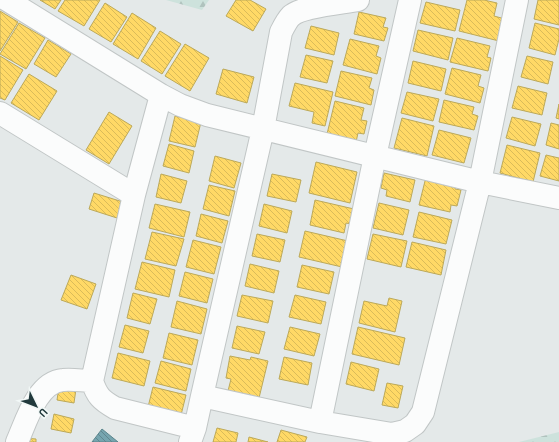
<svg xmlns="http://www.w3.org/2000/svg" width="559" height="442" viewBox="0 0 559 442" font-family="'PT Sans',sans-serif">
<defs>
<pattern id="forest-firs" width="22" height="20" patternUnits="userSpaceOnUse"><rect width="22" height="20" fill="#cde2dc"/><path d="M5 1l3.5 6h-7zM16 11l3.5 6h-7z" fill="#b0c3be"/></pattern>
<pattern id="homes-back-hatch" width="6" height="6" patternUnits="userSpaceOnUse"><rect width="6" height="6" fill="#ffd966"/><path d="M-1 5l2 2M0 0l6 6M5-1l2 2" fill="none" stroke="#dabb59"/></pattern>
<pattern id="public-back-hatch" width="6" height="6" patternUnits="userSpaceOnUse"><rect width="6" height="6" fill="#76a5af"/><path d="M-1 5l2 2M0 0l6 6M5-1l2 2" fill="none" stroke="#608790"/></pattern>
</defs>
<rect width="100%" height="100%" fill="#e4e9e9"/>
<path fill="url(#forest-firs)" d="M166 0H209L202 10Z
M559 432V442H519Z"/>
<path fill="url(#homes-back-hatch)" stroke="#bca959" d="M40 0H61L55 9Z
M65 0H100L84 26 58 11Z
M236 0H250L266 9 253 31 226 16Z
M467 0H484L497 3 494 16 505 19 499 41 459 31Z
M538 0H559V25L534 19Z
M426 2 460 10 455 31 420 23Z
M105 3 127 17 111 42 89 29Z
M0 11 18 22 0 51Z
M359 12 386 18 383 27 388 28 384 41 354 34Z
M132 13 156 28 138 59 113 44Z
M19 23 45 38 26 69 0 54Z
M535 23 559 29V39L555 55 529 48Z
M311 26 339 33 334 55 305 48Z
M418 30 453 38 448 60 413 51Z
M160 31 181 44 162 74 141 61Z
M457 38 490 46 487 57 491 58 488 71 450 62Z
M350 39 379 46 376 56 381 58 377 74 343 65Z
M48 40 71 54 56 77 34 64Z
M185 44 209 58 190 91 165 76Z
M306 55 333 61 327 83 300 77Z
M0 56 23 70 5 100 0 98Z
M527 56 553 62 548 84 521 77Z
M413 61 446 69 441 91 408 83Z
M452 68 481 75 478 86 484 88 480 103 445 94Z
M223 69 254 77 247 103 216 94Z
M341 71 372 78 369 88 374 90 371 105 335 96Z
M29 74 57 91 39 120 11 103Z
M295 83 333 92 325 126 312 123 314 112 289 106Z
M518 86 547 93 542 115 512 108Z
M407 92 439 99 433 121 401 113Z
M444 100 474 107 472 114 478 116 474 130 439 122Z
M335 101 364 108 361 120 367 121 364 134 358 133 356 142 327 134Z
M559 104V119L556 118Z
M109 112 132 126 109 164 86 150Z
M175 116 201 122 195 147 169 141Z
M512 117 541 124 535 146 506 138Z
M402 118 434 126 427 156 394 148Z
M551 123 559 125V149L546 145Z
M439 130 471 138 464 163 432 155Z
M169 144 194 151 189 173 163 166Z
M507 145 540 153 533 182 500 173Z
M546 155 559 158V181L540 176Z
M215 156 241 163 234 188 209 181Z
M316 162 357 172 350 203 309 193Z
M384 173 415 180 410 202 386 196 387 190 381 188Z
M161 174 187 181 181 203 156 197Z
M272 174 301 180 296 202 267 196Z
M426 177 456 184 455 189 461 190 457 206 451 205 450 212 419 205Z
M209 185 235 191 229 216 203 209Z
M94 193 123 202 117 218 89 209Z
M315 200 354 209 351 224 346 223 344 233 310 225Z
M379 203 409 210 403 235 373 228Z
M155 204 190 212 184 237 149 228Z
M264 204 292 211 287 233 259 226Z
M419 212 452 220 446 244 413 237Z
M201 214 228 221 222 243 196 236Z
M305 231 348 241 342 267 299 257Z
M152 232 184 239 176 266 145 259Z
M257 234 285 240 280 262 252 256Z
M373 234 407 241 401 267 367 259Z
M193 240 221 247 214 274 186 267Z
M412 242 446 250 441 275 406 267Z
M142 262 175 270 169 297 135 289Z
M250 264 279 271 274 293 245 286Z
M302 265 334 272 329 294 297 287Z
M185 272 213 279 207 303 179 296Z
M71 275 96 284 87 309 61 300Z
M133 293 157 299 150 324 127 318Z
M242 295 273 301 268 323 237 316Z
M295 295 326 302 321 324 289 317Z
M389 298 402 301 395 332 359 323 364 301 387 306Z
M177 301 207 309 201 334 171 327Z
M125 325 149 331 143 353 119 347Z
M237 326 265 332 259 354 232 348Z
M290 327 320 334 314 356 284 349Z
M358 327 405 338 399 365 352 354Z
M169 333 198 340 192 365 163 358Z
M118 353 150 361 144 386 112 378Z
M230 356 250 360 251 357 268 361 259 398 228 391 231 379 226 378Z
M284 357 312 363 308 385 279 379Z
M161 361 191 369 186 391 155 383Z
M351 362 379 369 374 391 346 384Z
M387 383 403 386 398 408 382 405Z
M59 387 76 389 74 403 57 400Z
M153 387 186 395 181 415 148 407Z
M54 414 74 419 71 433 51 429Z
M217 428 238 433 236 442H213Z
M281 430 307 437 305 442H277Z
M249 437 268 442H248Z
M24 438 36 439V442H24Z"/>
<path fill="url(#public-back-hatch)" stroke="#5c858c" d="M102 429 118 442H92Z"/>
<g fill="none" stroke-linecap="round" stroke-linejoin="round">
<g stroke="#c1c6c6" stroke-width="24">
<path id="street" d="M7 0 161 95 180 105 207 115 480 182 559 198
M161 95 134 195 92 381C97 396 101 400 115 408L195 428
M0 113 134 195
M202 396 320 422 392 434 405 431 415 424 423 412 480 182 517 0
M320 422 375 156 410 0
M17 442C26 422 37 382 63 380 73 379 83 381 92 381
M190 442 195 428 202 396 263 129 281 32C284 26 287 20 291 16 302 6 343 3 358 0"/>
</g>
<use href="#street" stroke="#fbfcfc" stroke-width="22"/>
</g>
<g transform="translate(36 406) rotate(133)" stroke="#f2f8f7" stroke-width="3" paint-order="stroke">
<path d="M0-3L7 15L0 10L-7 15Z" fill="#21393c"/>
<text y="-6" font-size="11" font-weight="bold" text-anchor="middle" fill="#21393c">U</text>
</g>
</svg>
